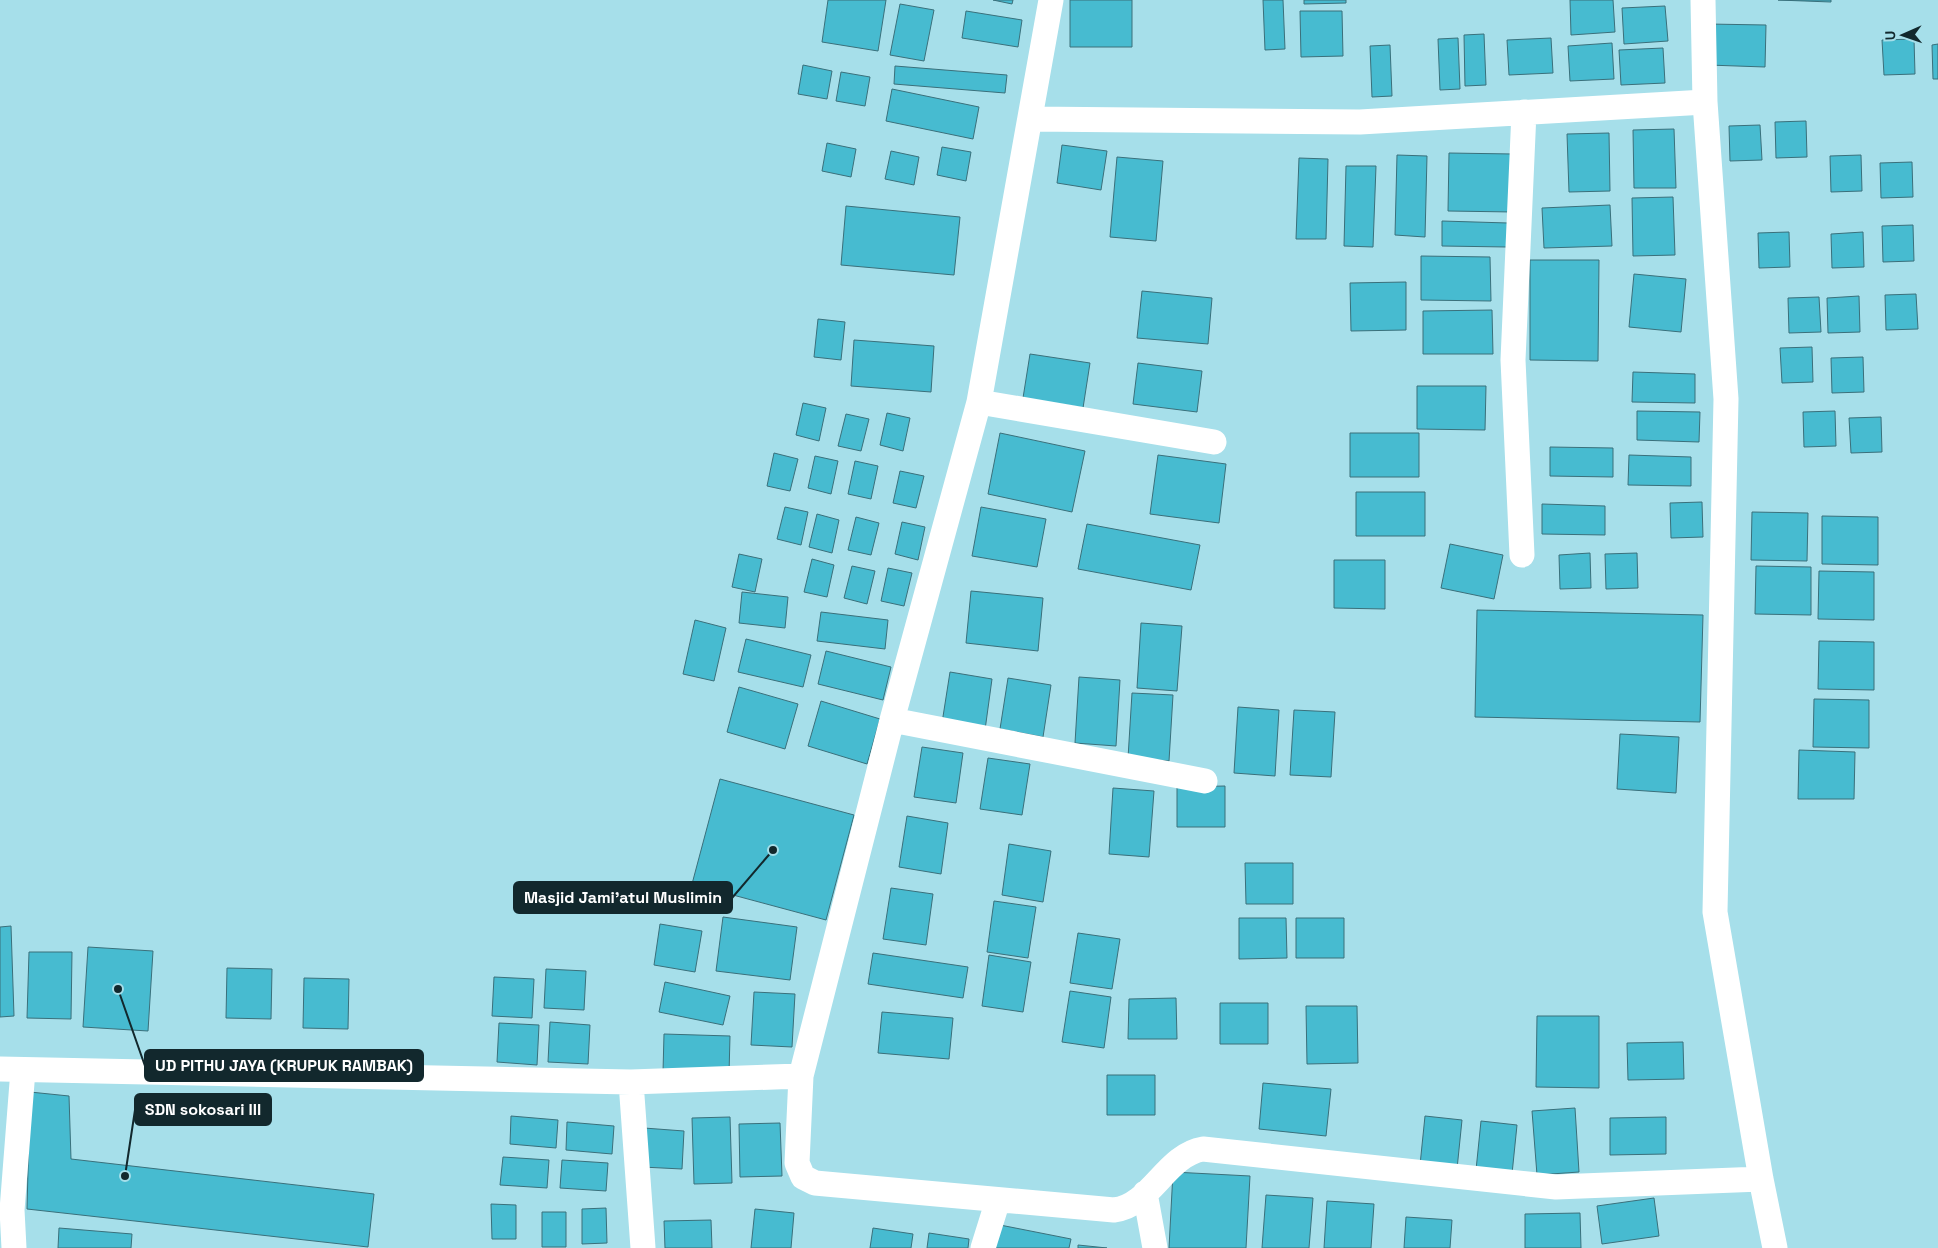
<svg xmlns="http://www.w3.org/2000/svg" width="1938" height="1248" viewBox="0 0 1938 1248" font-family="'Space Grotesk',sans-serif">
<rect width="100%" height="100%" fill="#a6dfea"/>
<path fill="#47bbd0" stroke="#3a707b" d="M828 0H886L878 51 822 42Z
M993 0H1013L1012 4Z
M1070 0H1132V47H1070Z
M1263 0H1283L1285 49 1265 50Z
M1304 0H1346V3L1304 4Z
M1570 0H1613L1615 32 1571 35Z
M1778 0H1831V2Z
M900 4 934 10 924 61 890 55Z
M1665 6 1668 41 1624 44 1622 8Z
M966 11 1022 20 1018 47 962 38Z
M1300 11H1342L1343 56 1301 57Z
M1708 24 1766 25 1765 67 1708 65Z
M1484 34 1486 85 1465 86 1464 35Z
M1458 38 1460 89 1440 90 1438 39Z
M1551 38 1553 73 1509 75 1507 40Z
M1914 39 1915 74 1884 75 1882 40Z
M1612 43 1614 79 1570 81 1568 46Z
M1938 44V79H1933L1932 45Z
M1390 45 1392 96 1372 97 1370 46Z
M1663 48 1665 83 1621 85 1619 50Z
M803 65 832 71 827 99 798 94Z
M895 66 1007 75 1005 93 894 84Z
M841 72 870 77 865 106 836 101Z
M892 89 979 107 973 139 886 121Z
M1806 121 1807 157 1776 158 1775 122Z
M1760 125 1762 160 1730 161 1729 126Z
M1674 129 1676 188H1634L1633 130Z
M1609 133 1610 191 1569 192 1567 134Z
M827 143 856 149 851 177 822 171Z
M1062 145 1107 151 1101 190 1057 183Z
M942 147 971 152 966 181 937 175Z
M891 151 919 157 914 185 885 179Z
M1449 153 1513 154V212L1448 211Z
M1397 155 1427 156 1425 237 1395 235Z
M1861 155 1862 191 1831 192 1830 156Z
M1117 157 1163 161 1156 241 1110 237Z
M1299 158 1328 159 1326 239H1296Z
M1912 162 1913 197 1881 198 1880 163Z
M1346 166H1376L1373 247 1344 246Z
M1673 197 1675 255 1633 256 1632 198Z
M1610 205 1612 246 1544 248 1542 208Z
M846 206 960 217 954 275 841 265Z
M1442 221 1508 223 1507 247 1442 246Z
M1913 225 1914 261 1883 262 1882 226Z
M1789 232 1790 267 1759 268 1758 233Z
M1863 232 1864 267 1832 268 1831 234Z
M1421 256 1490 257 1491 301 1421 300Z
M1530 260H1599L1598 361 1530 360Z
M1634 274 1686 279 1681 332 1629 327Z
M1406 282V330L1351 331 1350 283Z
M1142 291 1212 298 1208 344 1137 338Z
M1916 294 1918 329 1886 330 1885 295Z
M1859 296 1860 332 1828 333 1827 298Z
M1819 297 1821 332 1789 333 1788 298Z
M1492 310 1493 354H1423V311Z
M818 319 845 322 841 360 814 357Z
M854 340 934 346 931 392 851 386Z
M1812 347 1813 382 1782 383 1780 348Z
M1030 354 1090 363 1083 408 1023 398Z
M1863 357 1864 392 1832 393 1831 358Z
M1138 363 1202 371 1197 412 1133 404Z
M1633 372 1695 374V403L1632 402Z
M1417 386H1486L1485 430 1417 429Z
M803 403 826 408 819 441 796 435Z
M1637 411 1700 412 1699 442 1637 440Z
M1835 411 1836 446 1804 447 1803 412Z
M887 413 910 418 903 451 880 445Z
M846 414 869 419 861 451 838 446Z
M1881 417 1882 452 1851 453 1849 418Z
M1000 433 1085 451 1072 512 988 494Z
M1350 433H1419V477H1350Z
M1550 447 1613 448V477L1550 476Z
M774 453 798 459 790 491 767 486Z
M1158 455 1226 464 1219 523 1150 514Z
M1629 455 1691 457V486L1628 485Z
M815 456 838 461 831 494 808 488Z
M855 461 878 466 871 499 848 494Z
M900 471 924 476 916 508 893 503Z
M1356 492H1425V536H1356Z
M1702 502 1703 537 1671 538 1670 503Z
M1542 504 1605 506V535L1542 534Z
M785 507 808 512 801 545 777 539Z
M981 507 1046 519 1037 567 972 556Z
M1752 512 1808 513 1807 561 1751 560Z
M817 514 839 520 832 553 809 547Z
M1822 516 1878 517V565L1822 564Z
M856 517 879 523 871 555 848 550Z
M902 522 925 527 918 560 895 554Z
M1087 524 1200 545 1191 590 1078 569Z
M1450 544 1503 555 1494 599 1441 588Z
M1590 553 1591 588 1560 589 1559 555Z
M1637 553 1638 588 1606 589 1605 554Z
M739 554 762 559 755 592 732 587Z
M812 559 834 565 827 597 804 592Z
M1334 560H1385V609L1334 608Z
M852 566 875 571 867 604 844 598Z
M1756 566 1811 567V615L1755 614Z
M888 568 912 573 904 606 881 601Z
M1819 571 1874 572V620L1818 619Z
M971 591 1043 598 1038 651 966 643Z
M742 592 788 597 785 628 739 623Z
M1477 610 1703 615 1700 722 1475 717Z
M821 612 888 620 885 649 817 641Z
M695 620 726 628 714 681 683 674Z
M1141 623 1182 626 1177 691 1137 688Z
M746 639 811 655 803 687 738 672Z
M1819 641 1874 642V690L1818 689Z
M826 651 891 667 883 700 818 684Z
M950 672 992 679 985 730 942 723Z
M1079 677 1120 680 1116 746 1075 743Z
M1008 678 1051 685 1043 737 1000 729Z
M739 687 798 704 785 749 727 732Z
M1132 693 1173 695 1169 761 1128 758Z
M1814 699 1869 700V748L1813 747Z
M821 701 880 719 867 764 808 746Z
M1238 707 1279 710 1275 776 1234 773Z
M1294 710 1335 712 1331 777 1290 775Z
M1620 734 1679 737 1676 793 1617 789Z
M922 747 963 753 956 803 914 797Z
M1799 750 1855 752 1854 799H1798Z
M988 758 1030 764 1022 815 980 809Z
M720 779 854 815 826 920 692 884Z
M1225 786V827H1177V787Z
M1113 788 1154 791 1149 857 1109 854Z
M907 816 948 823 941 874 899 867Z
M1009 844 1051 851 1043 902 1002 895Z
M1245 863H1293V904H1246Z
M891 888 933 894 926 945 883 939Z
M994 901 1036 907 1028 958 987 952Z
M723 917 797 927 790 980 716 971Z
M1239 918H1286L1287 958 1239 959Z
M1296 918H1344V958H1296Z
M660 924 702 931 695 972 654 965Z
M11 926 14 1016 0 1017V927Z
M1078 933 1120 939 1112 989 1070 983Z
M88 947 153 951 148 1031 83 1027Z
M29 952H72L71 1019 27 1018Z
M873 953 968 967 963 998 868 984Z
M989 955 1031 962 1023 1012 982 1006Z
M227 968 272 969 271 1019 226 1018Z
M546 969 586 971 584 1010 544 1008Z
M494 977 534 979 532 1018 492 1016Z
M304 978 349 979 348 1029 303 1028Z
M665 982 730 996 723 1025 659 1012Z
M1070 991 1111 997 1104 1048 1062 1042Z
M754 992 795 994 792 1047 751 1045Z
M1176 998 1177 1039H1128L1129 999Z
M1220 1003H1268V1044H1220Z
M1306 1006H1357L1358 1063 1307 1064Z
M882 1012 953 1018 949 1059 878 1053Z
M1537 1016H1599V1088L1536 1087Z
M550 1022 590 1025 588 1064 548 1062Z
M499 1023 539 1025 537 1065 497 1062Z
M664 1034 730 1036 729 1074 663 1072Z
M1683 1042 1684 1079 1628 1080 1627 1043Z
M1107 1075H1155V1115H1107Z
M1263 1083 1331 1089 1326 1136 1259 1129Z
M30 1092 69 1096 71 1159 374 1194 368 1247 27 1209Z
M1575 1108 1579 1172 1537 1175 1532 1111Z
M511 1116 558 1120 556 1148 510 1144Z
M1425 1116 1462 1120 1457 1169 1420 1165Z
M730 1117 732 1183 694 1184 692 1118Z
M1666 1117V1154L1610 1155V1118Z
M1481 1121 1517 1125 1512 1174 1476 1170Z
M567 1122 614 1126 612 1154 566 1150Z
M780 1123 782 1176 740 1177 739 1124Z
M644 1128 684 1131 682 1169 642 1167Z
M503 1157 549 1160 547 1188 500 1185Z
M562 1160 608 1163 606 1191 560 1188Z
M1173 1172 1250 1176 1246 1248H1169Z
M1266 1195 1313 1198 1309 1248H1262Z
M1654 1198 1659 1236 1602 1244 1597 1206Z
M1327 1201 1374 1204 1371 1248H1324Z
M491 1204 516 1205V1239H492Z
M606 1208 607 1243 582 1244V1209Z
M755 1209 794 1213 791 1248H751Z
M542 1212H566V1247H542Z
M1580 1213 1581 1248H1525V1214Z
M1406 1217 1452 1220 1450 1248H1404Z
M711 1220 712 1248H665L664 1221Z
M995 1224 1071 1239 1069 1248H991Z
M59 1228 132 1234 131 1248H58Z
M873 1228 913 1234 911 1248H870Z
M929 1233 969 1239 968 1248H927Z
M1078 1245 1107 1248H1078Z"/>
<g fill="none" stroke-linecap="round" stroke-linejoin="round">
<path stroke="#fff" stroke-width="25" d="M1051 0 979 402 892 720 801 1076 797 1163 803 1177 815 1183 1114 1210C1151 1206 1166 1155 1203 1149L1556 1187 1761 1179
M1703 0 1705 102 1726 399 1715 912 1761 1179 1775 1248
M1031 119 1360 122 1705 102
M979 402 1214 442
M1522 555 1513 360 1524 112
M892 720 1205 781
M0 1069 631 1082 801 1076
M631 1082 643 1248
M1145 1193 1155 1248
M14 1248 12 1210 23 1070
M983 1248 998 1200"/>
</g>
<path fill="none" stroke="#12282d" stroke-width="2" d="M773 850L732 898M118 989L145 1066M125 1176L135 1110"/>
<g fill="#12282d" stroke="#a6dfea" stroke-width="2">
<circle cx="773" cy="850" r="5"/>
<circle cx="118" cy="989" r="5"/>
<circle cx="125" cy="1176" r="5"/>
</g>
<g fill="#12282d" stroke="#12282d" stroke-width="2">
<rect x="514" y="882" width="218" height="31" rx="5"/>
<rect x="145" y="1050" width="278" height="31" rx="5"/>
<rect x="135" y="1094" width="136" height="31" rx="5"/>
</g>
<g font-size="16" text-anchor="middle" font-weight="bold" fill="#fff">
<text x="623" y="903">Masjid Jami'atul Muslimin</text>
<text x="284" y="1071">UD PITHU JAYA (KRUPUK RAMBAK)</text>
<text x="203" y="1115">SDN sokosari III</text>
</g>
<g transform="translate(1903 35) rotate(268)" stroke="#a6dfea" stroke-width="4" paint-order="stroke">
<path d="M0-4L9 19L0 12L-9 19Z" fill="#12282d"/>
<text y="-8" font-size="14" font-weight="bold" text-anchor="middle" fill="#12282d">U</text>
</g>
</svg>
